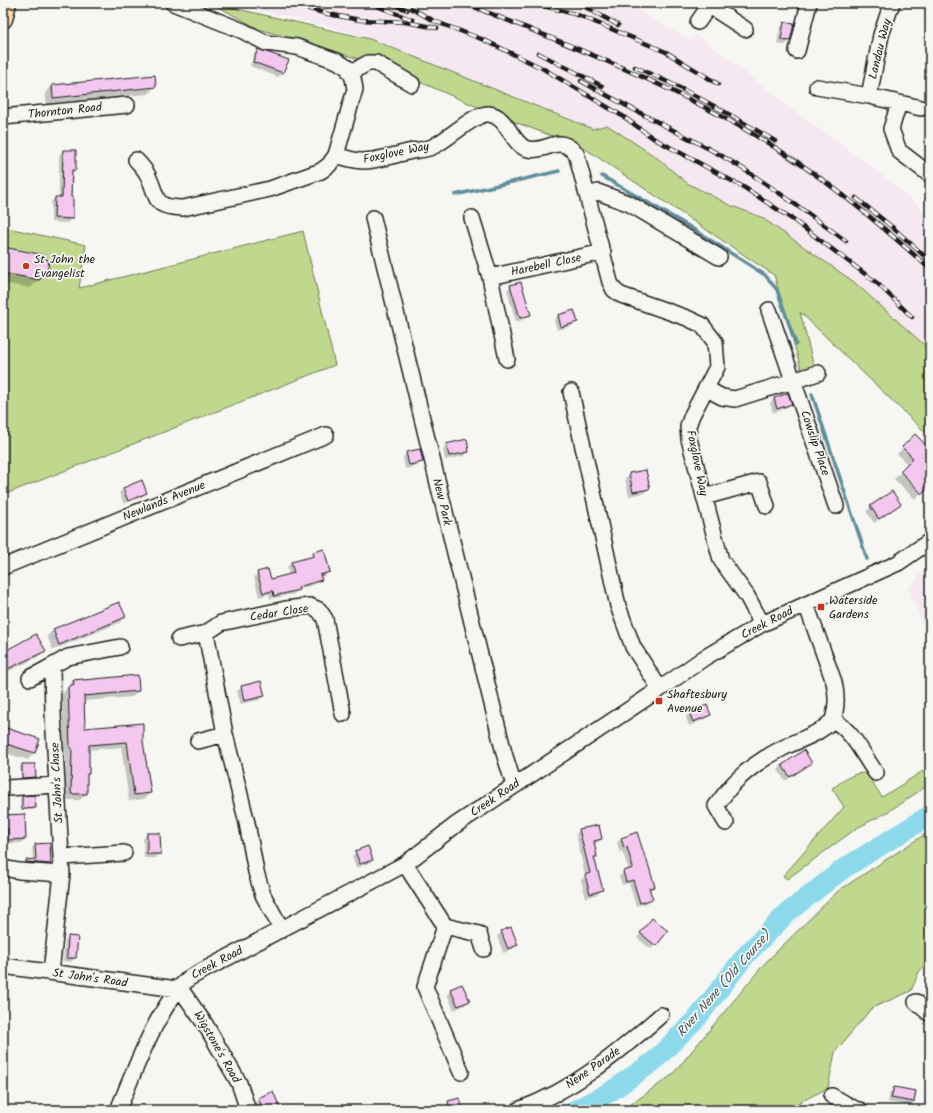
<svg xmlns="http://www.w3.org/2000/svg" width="933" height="1113" viewBox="0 0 933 1113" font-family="Kalam,sans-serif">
<rect width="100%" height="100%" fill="#f6f6f2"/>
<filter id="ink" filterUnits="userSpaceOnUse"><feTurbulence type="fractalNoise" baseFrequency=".025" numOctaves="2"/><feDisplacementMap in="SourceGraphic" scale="8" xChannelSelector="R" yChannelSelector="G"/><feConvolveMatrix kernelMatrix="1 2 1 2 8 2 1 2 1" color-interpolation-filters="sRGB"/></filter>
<g filter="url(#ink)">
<path fill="#f5e8f1" d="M230 3H625L691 41 696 34 797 113 860 158 909 197 930 218V350L854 282 762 217 732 206 687 183 656 157 607 125 593 129 370 39 343 30Z
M930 568V646L908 587 914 584 920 573Z"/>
<path fill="#bfd88e" stroke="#6e7a55" d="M211 3 370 39 593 129 607 125 656 157 687 183 732 206 761 217 854 282 930 350V437L800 312 814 367 802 372 774 275 584 148 496 115 383 66 259 29Z
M3 227 86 245 79 288 303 231 335 365 3 495Z
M923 771 930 784 886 813 857 828 787 879 783 876 844 807 832 788C843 782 854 770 867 774L882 797Z
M930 831V960L919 972 911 991 872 1008 835 1052 828 1088 796 1104 792 1110H623L672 1075 765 963 838 891Z"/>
<path fill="#0003" d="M312 3H334L328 9Z
M784 24 789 41 785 45 777 44 780 28Z
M258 50 283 73 278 77 250 66 254 54Z
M154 76 155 87 148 94 47 104 45 93 52 86Z
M63 151 75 170 71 174 70 198 72 218 67 223 51 222V202L55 198H59V155Z
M3 248 42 260 46 274 30 288 3 283Z
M511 286 530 315 525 319 516 322 507 290Z
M558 315 576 322 572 326 557 330 554 320Z
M787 394 791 404 786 408 773 413 770 403 774 398Z
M915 436 930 450V484L915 499 894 479 908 465 897 454Z
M447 445 468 452 464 456 445 460 443 449Z
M407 453 421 462 417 466 405 469 403 457Z
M630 474 649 488 644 493 629 496 625 478Z
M141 481 146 492 142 497 124 504 119 493 123 489Z
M892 492 900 504 874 523 866 511Z
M314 553 329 571 325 576 320 577V580L316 584 298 590 294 594 270 599 269 594 259 597 254 577 258 573 270 580 289 575 287 567 291 563 309 558Z
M119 604 125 617 119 623 53 650 47 636 53 630Z
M44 651 38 657 3 674V653Z
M82 680 138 691 132 697 83 701 84 729 142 741 150 793 144 799 129 801 121 747 88 750V774L86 776V794L80 800H65L66 754H64L62 694 73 681Z
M242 687 264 696 259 700 240 704 237 691Z
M690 713 710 715 705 719 689 726 686 717Z
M3 728 38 739 34 753 28 760 3 752Z
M811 762 807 767 785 781 778 770 782 765Z
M22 765 35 777 33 779H21L20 767Z
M34 796 35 808 33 810H21L20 799 22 797Z
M3 816 25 839 21 843 4 844Z
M580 830 601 839 597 843 593 844 596 856 594 859 602 890 598 894 586 898 581 880 585 876 576 834Z
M147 834 160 853 156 858H144L143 839Z
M636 834 654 887 649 891 651 898 647 903 636 906 629 883 622 885 619 876 624 872 629 870 622 851 620 852 617 843 621 839Z
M36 844 50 864 47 867 23 864 26 861 33 860 32 848Z
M356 852 371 859 367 864 356 868 352 856Z
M648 924 655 945 651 949 637 938Z
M502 932 517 945 513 949 503 953 497 936Z
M69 937 75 958 71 962 63 961 65 941Z
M451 990 469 1001 465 1005 454 1010 447 994Z
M894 1088 915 1092 913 1102 909 1106 888 1102 890 1092Z
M259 1099 280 1110H258L255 1103Z
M449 1102 461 1110H446L445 1106Z"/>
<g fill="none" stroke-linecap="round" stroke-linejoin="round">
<path stroke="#608d99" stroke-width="3.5" d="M602 176 690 227 765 275 777 290 796 344
M455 195 559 171
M812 394 867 559"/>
<path stroke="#8dd9ec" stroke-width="20" d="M575 1110 610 1092 654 1061 698 1017 745 956 787 913 843 869 930 815"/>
</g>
<path fill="#f3c7ee" stroke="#1c1c1c" d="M784 22 794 24 790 41 781 40Z
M258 49 289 60 283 73 253 62Z
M155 75 156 87 53 98 52 85Z
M63 150H76V170H72L71 197H73V219L54 218 55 197H62Z
M3 247 44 255 43 259 49 260 47 274 41 273 40 280 3 273Z
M521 282 531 315 520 318 510 285Z
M574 310 578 322 561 327 558 315Z
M788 393 792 404 777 409 774 398Z
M915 434 930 449V486L922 494 900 471 913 458 902 447Z
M467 439 469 452 449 456 446 444Z
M420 449 423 462 409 465 406 452Z
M646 470 650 489 633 492 629 473Z
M142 480 147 493 128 501 123 488Z
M892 491 901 504 879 519 870 506Z
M324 549 330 572 320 575 322 580 298 587 299 590 274 596 273 591 263 593 257 572 268 569 271 579 294 573 291 562 314 556 313 552Z
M119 602 126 617 59 645 53 629Z
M36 634 46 651 3 671V652Z
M138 675 139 691 84 696 85 728 143 723V741L151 793 134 795 127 742 89 745V774H87V794H71L72 748H70L68 687 74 684 73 680 83 679V680Z
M261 681 265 696 244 701 241 686Z
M707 705 711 715 693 722 689 712Z
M3 727 40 739 35 753 3 743Z
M804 750 812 763 790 777 782 765Z
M22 764H35L36 777 22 778Z
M35 795 36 808 22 809V796Z
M25 814 26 839 8 840V829H3V815Z
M599 825 602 839 594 841 597 857H594L603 890 590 894 585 875 590 873 579 829Z
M637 832 645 857H646L655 887 649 888 653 899 640 903 633 880 626 882 623 871 633 868 627 847 624 848 621 838Z
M147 833H160L161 854H147Z
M50 843 51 864 26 862V860L36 859 35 844Z
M368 846 373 860 360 864 355 851Z
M652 918 668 931 656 946 640 933Z
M511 927 518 945 508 949 501 931Z
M68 936 78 937 76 958H67Z
M462 984 470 1001 458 1006 450 989Z
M894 1087 916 1091 914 1102 891 1098Z
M273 1091 281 1110H264L258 1098Z
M460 1098 462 1110H450L448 1101Z"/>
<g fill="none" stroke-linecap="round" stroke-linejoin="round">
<g stroke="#1c1c1c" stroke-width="18">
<path id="minor" d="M173 3 243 31 266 43 297 47 337 61 348 68 353 78 355 89 336 155
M705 3 745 29
M698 22 709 6
M797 51 809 3
M350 73 368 63H376L412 84
M817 87 869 96 881 35 892 3
M869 96 921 108
M899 103 891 129 899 151 929 174
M3 117 127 105
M136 160C141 165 146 170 149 178 159 199 152 207 183 208L270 189 321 171 329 165 336 155C345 158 354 161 363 161 377 161 394 155 408 152 415 150 425 150 432 147 447 141 475 112 489 114 508 116 512 146 528 149 549 153 556 133 576 153L610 282 614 290 621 295 687 318 702 325 715 342 717 367 692 415 688 426 689 439 721 560 747 596 762 624
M588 195 598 192 630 204 719 257
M373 218 504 753 514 785
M472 218 490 277 507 359
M490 277 603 252
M769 310 836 506
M707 389 722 397 735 399 818 373
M571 392 618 606 633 647 660 689
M704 497 759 482 767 506
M3 567 326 435
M806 604 834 682C837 696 837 706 833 720 853 731 863 755 876 773
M179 639 206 633
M30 678 52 666
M198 741 225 734
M6 788 57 785
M726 823 716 806C722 798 728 789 735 782 749 768 767 756 785 747 803 738 818 735 833 720
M62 857 124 853
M405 864 445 926 425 987 461 1072
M3 868 19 871 62 874
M445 926 479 934 484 949
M282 930 263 895 256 872 247 823 225 734 206 633 221 623 286 609 310 606 319 610 325 619 343 714
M3 966 177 989
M51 972 62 874 53 714 52 666 68 657 120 647
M179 987 205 1024 239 1083 248 1110
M916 1002 930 1014
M832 1096 855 1109 860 1110
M118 1110C135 1070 157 1007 189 978L405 864 457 824 660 689 704 658 762 624 898 563 930 541
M518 1110C573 1091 618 1053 661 1015"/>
</g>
<g stroke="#1c1c1c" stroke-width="21">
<path id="major" d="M3 19 7 3"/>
</g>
<use href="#minor" stroke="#f6f6f2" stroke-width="15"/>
<use href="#major" stroke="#fddcac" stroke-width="18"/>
<g stroke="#1c1c1c" stroke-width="4.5">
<path id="rail" d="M287 3 328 14 360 20 405 22 437 28
M369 3 413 20
M389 3 407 10
M402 3 434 21 484 40 542 68 624 117 653 138 745 188 792 219 877 283 912 317
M464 3C572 46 680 87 779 150 833 184 882 226 930 269
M533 3 578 15 666 52 718 84
M578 3 618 25
M538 53 602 86
M635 67C684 88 729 114 775 141
M581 81C625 106 670 128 715 152 761 178 803 210 846 241
M856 198 892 227 930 261"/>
</g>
<use href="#rail" stroke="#f6f6f2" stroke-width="3" stroke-dasharray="9" stroke-linecap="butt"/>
</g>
</g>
<g fill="#c8321e" stroke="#f6f6f2" stroke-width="1.5">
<circle cx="26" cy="266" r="4"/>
<rect x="817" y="603" width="8" height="8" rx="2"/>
<rect x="655" y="697" width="8" height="8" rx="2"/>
</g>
<g text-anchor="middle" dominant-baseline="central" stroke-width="3.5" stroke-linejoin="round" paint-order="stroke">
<g font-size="12" fill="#1c1c1c" stroke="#f6f6f2">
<text transform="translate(880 49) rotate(-76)">Landau Way</text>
<text transform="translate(65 111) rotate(-6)">Thornton Road</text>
<text transform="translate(396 153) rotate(-12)">Foxglove Way</text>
<text transform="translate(546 265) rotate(-12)">Harebell Close</text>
<text transform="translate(815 443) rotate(71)">Cowslip Place</text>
<text transform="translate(697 463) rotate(78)">Foxglove Way</text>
<text transform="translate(164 501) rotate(-22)">Newlands Avenue</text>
<text transform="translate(442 502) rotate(76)">New Park</text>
<text transform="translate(279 613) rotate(-9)">Cedar Close</text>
<text transform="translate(767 623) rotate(-27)">Creek Road</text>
<text transform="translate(57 783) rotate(-93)">St John's Chase</text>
<text transform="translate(495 798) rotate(-34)">Creek Road</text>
<text transform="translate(217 963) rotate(-28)">Creek Road</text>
<text transform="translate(90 978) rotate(8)">St John's Road</text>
<text transform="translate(217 1047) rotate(60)">Wigstone's Road</text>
<text transform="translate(593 1068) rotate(-35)">Nene Parade</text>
</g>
<g font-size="12" fill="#1c1c1c" stroke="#f6f6f2" text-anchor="start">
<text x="34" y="259">St John the<tspan x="34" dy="14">Evangelist</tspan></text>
<text x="829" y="600">Waterside<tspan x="829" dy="14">Gardens</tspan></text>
<text x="667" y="694">Shaftesbury<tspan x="667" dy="14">Avenue</tspan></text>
</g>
<g font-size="13" font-style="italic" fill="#3e555a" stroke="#f6f6f2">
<text transform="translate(724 984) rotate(-49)">River Nene (Old Course)</text>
</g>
</g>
<rect width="933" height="1113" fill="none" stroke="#f6f6f2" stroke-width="16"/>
<rect x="8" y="8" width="917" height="1097" fill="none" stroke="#1c1c1c" stroke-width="1.5" filter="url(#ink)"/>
</svg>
